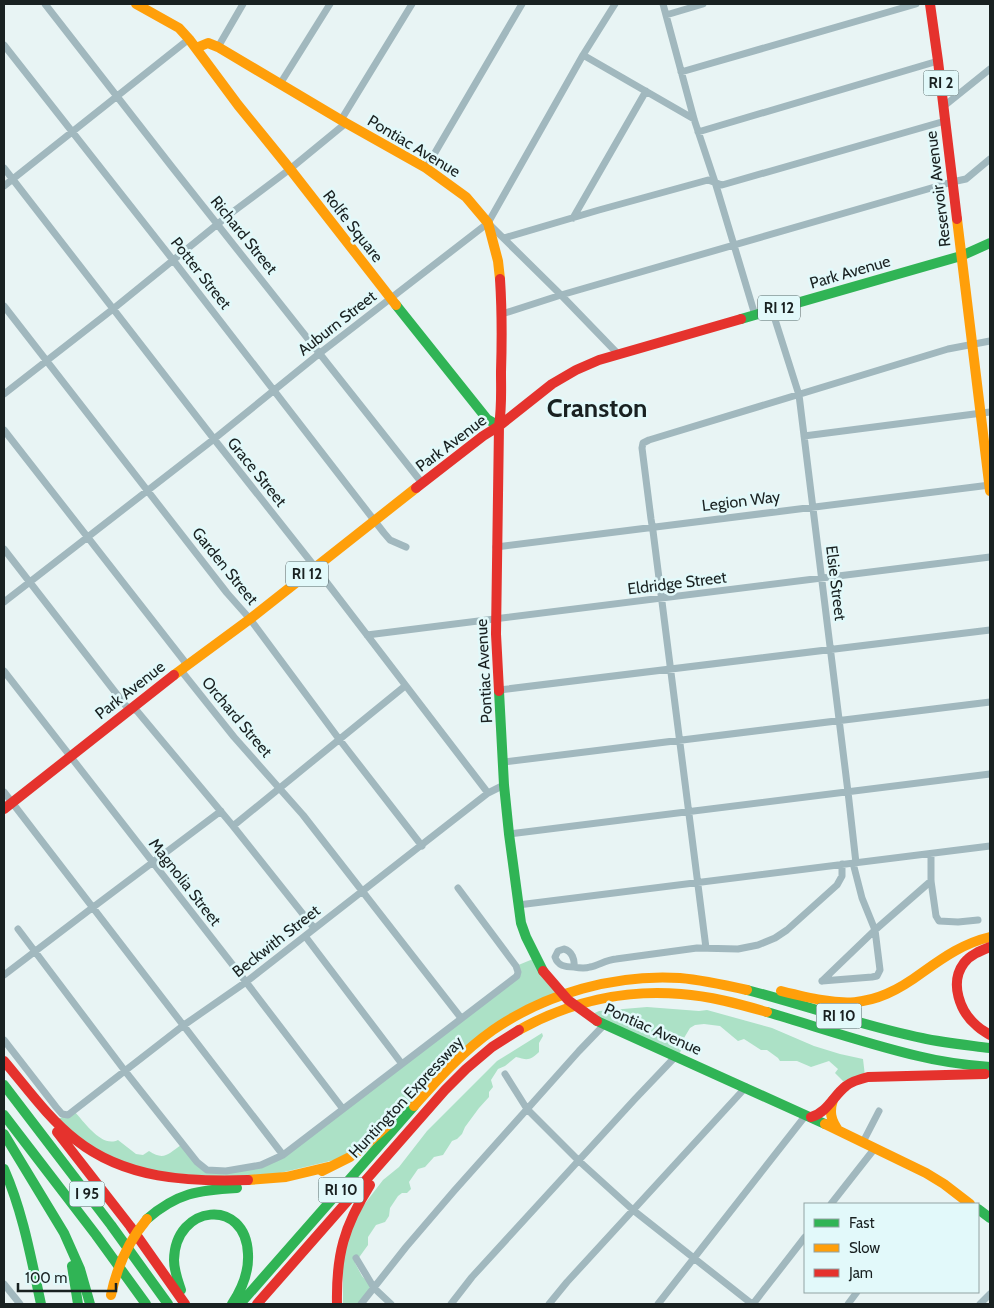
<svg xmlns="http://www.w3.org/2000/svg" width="994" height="1308" viewBox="0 0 994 1308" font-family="Cabin,sans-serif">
<rect width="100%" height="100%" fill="#e8f4f4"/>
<path fill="#ace1c6" d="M533 959 558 992 526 1006 410 1102 375 1136 347 1157 251 1180 125 1169 53 1121 75 1112C85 1123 102 1148 118 1140L136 1154 143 1155 149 1151C164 1161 168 1154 181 1145L208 1170 268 1163 517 975 516 966Z
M647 1007 699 1011 707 1010 772 1028 814 1046 840 1054 863 1059 865 1076 846 1084 835 1073 838 1069 829 1061 811 1067 797 1061H780L778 1058 767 1050H761L744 1039 738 1041 720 1026 704 1024 695 1025 690 1028 684 1038 683 1046 678 1057 588 1016 599 1011Z
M542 1033 543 1036 539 1043V1052C530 1061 527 1060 516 1057L505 1066 498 1069 491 1080 493 1087 489 1092V1097L479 1108 465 1127 462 1134 457 1139 452 1141 443 1155 434 1157 425 1167 418 1169 409 1182 411 1189 407 1193H402L398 1196 390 1208 389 1216 385 1222 376 1225 368 1237V1245L355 1263 362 1276 372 1287 358 1304H343V1247L360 1210 383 1180 399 1167 427 1131 497 1061Z"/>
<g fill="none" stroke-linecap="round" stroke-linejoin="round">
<path stroke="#a1b8be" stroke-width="7" d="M45 4 172 167 422 483
M663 4 694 119 715 182 755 315
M666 15 703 4
M4 45 173 260 384 533 390 540 406 547
M218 47 243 4
M583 55 694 119
M681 72 916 4
M280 84 330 4
M944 106 990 69
M341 120 412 4
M698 132 938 61
M4 168 214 439 315 567 488 793
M426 168 522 4
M4 186 189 39
M573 218 646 91
M489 224 561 295 619 355
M504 238 599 210 708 180 722 185 945 121
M4 306 227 593 250 619 339 739 422 846
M772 310 799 395 848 792 856 863
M502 314 561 295 952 182 966 179 990 159
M4 394 113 309 230 214 290 169 346 123
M4 430 185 662 183 673 234 737 303 815 461 1018
M804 436 990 412
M496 547 990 485
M4 549 126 706 137 711 233 826 314 928
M4 602 214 439 320 353 488 223 583 55 615 4
M367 635 990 557
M4 671 246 982 343 1109
M499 690 990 630
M504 762 990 702
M4 792 283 1155
M233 826 405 686
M509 834 990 774
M931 854V881L936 916 939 921 958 922 978 920
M518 905 990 846
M18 929 125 1071 197 1162 207 1170 226 1171 261 1165 283 1155 517 976 518 972 516 966 458 888
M305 936 402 1064
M706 948 653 531 651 519 642 448 643 443 649 440 948 349 990 341
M574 967C575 960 572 951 564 949L558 951 555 957C558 966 565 967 574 967 579 968 584 969 590 967 599 965 606 960 616 959L697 948 738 949 758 945 775 938 787 930 837 885 842 876V864
M4 975 92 908 221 811
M822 981 872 977 877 976 880 970 875 930 862 898 853 863
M822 981 875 930 931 881
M4 1040 56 1107 62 1114 68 1115 184 1025 246 982 488 793 504 785
M505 1074 527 1109 579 1161 633 1210 752 1304
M863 1142 879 1111
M831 1204 875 1148
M356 1258 374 1288 391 1304
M4 1284 20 1304
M361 1304 406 1247 454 1191 579 1051 604 1025
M451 1304 472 1277 635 1099 676 1056
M549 1304 567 1282 746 1087
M658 1304 806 1115
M753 1304 805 1237
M848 1304 857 1292
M980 1304 990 1294"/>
<path stroke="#30b455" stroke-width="10" d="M396 305 487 419 499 426
M741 319 961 256 990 243
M499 691 504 785 509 834 521 923 526 937 543 971
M747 990C805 1005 863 1026 922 1038 944 1043 967 1045 990 1048
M767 1012C818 1027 867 1044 918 1056 942 1062 966 1065 990 1067
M597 1021 825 1124
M4 1085 111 1225 168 1304
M4 1115 96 1235 146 1304
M4 1134 64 1233 80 1269 90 1304
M4 1169C23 1212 31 1258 41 1304
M978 1209 990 1218
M147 1219C177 1193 198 1190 237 1188
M72 1266 78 1304
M181 1290C178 1281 174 1271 174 1260 175 1204 246 1197 248 1254 249 1273 242 1289 232 1304
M240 1304 414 1106"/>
<path stroke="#ff9f0a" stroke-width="10" d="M136 4 179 28 189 39 238 105 290 169 396 305
M196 48 208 43 218 47 346 123 426 168 466 197 488 223 498 261 500 279
M957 219 990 491
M174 675 250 619 416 488
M781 991C842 1006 869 1012 923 972 944 957 964 943 990 937
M519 1030C569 1002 625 989 681 994 710 996 739 1004 767 1012
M833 1100C829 1112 831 1120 838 1130
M414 1106C438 1079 463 1051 493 1030 547 993 615 974 680 978 703 980 725 985 747 990
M825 1124 926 1173 944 1184 970 1204
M322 1171 350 1157 360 1150 389 1124
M248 1180 286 1177 328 1167"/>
<path stroke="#e5322d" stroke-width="10" d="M930 4 938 61 957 219
M416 488 483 436 499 426 552 384 576 370 599 360 741 319
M499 691 496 634 499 426C502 406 501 392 501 372 502 341 502 310 500 279
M4 809 174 675
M990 947C980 951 970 955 964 963 949 983 960 1012 977 1026 981 1030 986 1032 990 1035
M4 1061C27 1088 48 1118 76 1140 125 1179 188 1182 248 1180
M811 1117C828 1112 833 1096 846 1086 852 1081 860 1079 868 1077L985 1074
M57 1132 130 1226 185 1304
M257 1304 445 1090 466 1069 492 1047 519 1030
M337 1304C336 1255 344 1226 370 1185"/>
<path stroke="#ff9f0a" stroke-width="10" d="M111 1295C117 1266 128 1242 147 1219"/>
<path stroke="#e5322d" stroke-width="10" d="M543 971 568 1000 597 1021"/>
</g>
<g text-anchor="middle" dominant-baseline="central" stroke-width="5" stroke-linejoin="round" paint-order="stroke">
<g fill="#e2f9fa" stroke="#556262" stroke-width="1">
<rect x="923.5" y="70.5" width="35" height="25" rx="4"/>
<rect x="758" y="295.5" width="42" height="25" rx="4"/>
<rect x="286" y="561.5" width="42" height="25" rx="4"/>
<rect x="816.5" y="1003.5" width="45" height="25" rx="4"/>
<rect x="318.5" y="1177.5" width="45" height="25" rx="4"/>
<rect x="69.5" y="1181.5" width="35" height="25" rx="4"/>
</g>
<g font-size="15" font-weight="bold" fill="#192121">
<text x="941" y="83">RI 2</text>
<text x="779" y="308">RI 12</text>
<text x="307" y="574">RI 12</text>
<text x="839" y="1016">RI 10</text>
<text x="341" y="1190">RI 10</text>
<text x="87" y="1194">I 95</text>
</g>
<g font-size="16" fill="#192121" stroke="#e2f9fa">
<text transform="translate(414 146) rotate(31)">Pontiac Avenue</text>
<text transform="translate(938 189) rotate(-97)">Reservoir Avenue</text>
<text transform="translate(353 226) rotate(52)">Rolfe Square</text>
<text transform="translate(244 235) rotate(51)">Richard Street</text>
<text transform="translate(850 272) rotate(-16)">Park Avenue</text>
<text transform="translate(201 273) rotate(52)">Potter Street</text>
<text transform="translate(337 323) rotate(-38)">Auburn Street</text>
<text transform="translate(451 443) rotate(-37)">Park Avenue</text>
<text transform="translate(257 472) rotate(51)">Grace Street</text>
<text transform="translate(741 501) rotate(-7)">Legion Way</text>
<text transform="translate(225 566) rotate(51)">Garden Street</text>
<text transform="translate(677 583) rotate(-7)">Eldridge Street</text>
<text transform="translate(836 583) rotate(83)">Elsie Street</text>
<text transform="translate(484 671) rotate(-93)">Pontiac Avenue</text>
<text transform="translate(130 690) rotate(-38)">Park Avenue</text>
<text transform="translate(237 717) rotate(50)">Orchard Street</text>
<text transform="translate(185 882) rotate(52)">Magnolia Street</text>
<text transform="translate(276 941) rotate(-38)">Beckwith Street</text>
<text transform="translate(653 1029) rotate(24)">Pontiac Avenue</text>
<text transform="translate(406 1097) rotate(-47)">Huntington Expressway</text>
</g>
<g font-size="26" font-weight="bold" fill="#192121" stroke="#e2f9fa">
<text x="597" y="408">Cranston</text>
</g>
</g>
<rect width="994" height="1308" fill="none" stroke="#192121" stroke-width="10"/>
<rect x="804" y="1203" width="175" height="90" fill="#e2f9fa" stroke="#92a3a3"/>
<rect x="814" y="1219" width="25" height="8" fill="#30b455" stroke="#92a3a3"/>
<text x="849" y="1228" font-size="15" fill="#192121">Fast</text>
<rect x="814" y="1244" width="25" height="8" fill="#ff9f0a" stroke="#92a3a3"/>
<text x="849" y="1253" font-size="15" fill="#192121">Slow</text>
<rect x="814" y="1269" width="25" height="8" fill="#e5322d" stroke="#92a3a3"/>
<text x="849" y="1278" font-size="15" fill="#192121">Jam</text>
<path d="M18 1283v8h98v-8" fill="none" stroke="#192121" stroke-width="2.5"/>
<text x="25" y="1283" font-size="15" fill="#192121" stroke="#e2f9fa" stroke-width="4" paint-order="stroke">100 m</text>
</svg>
